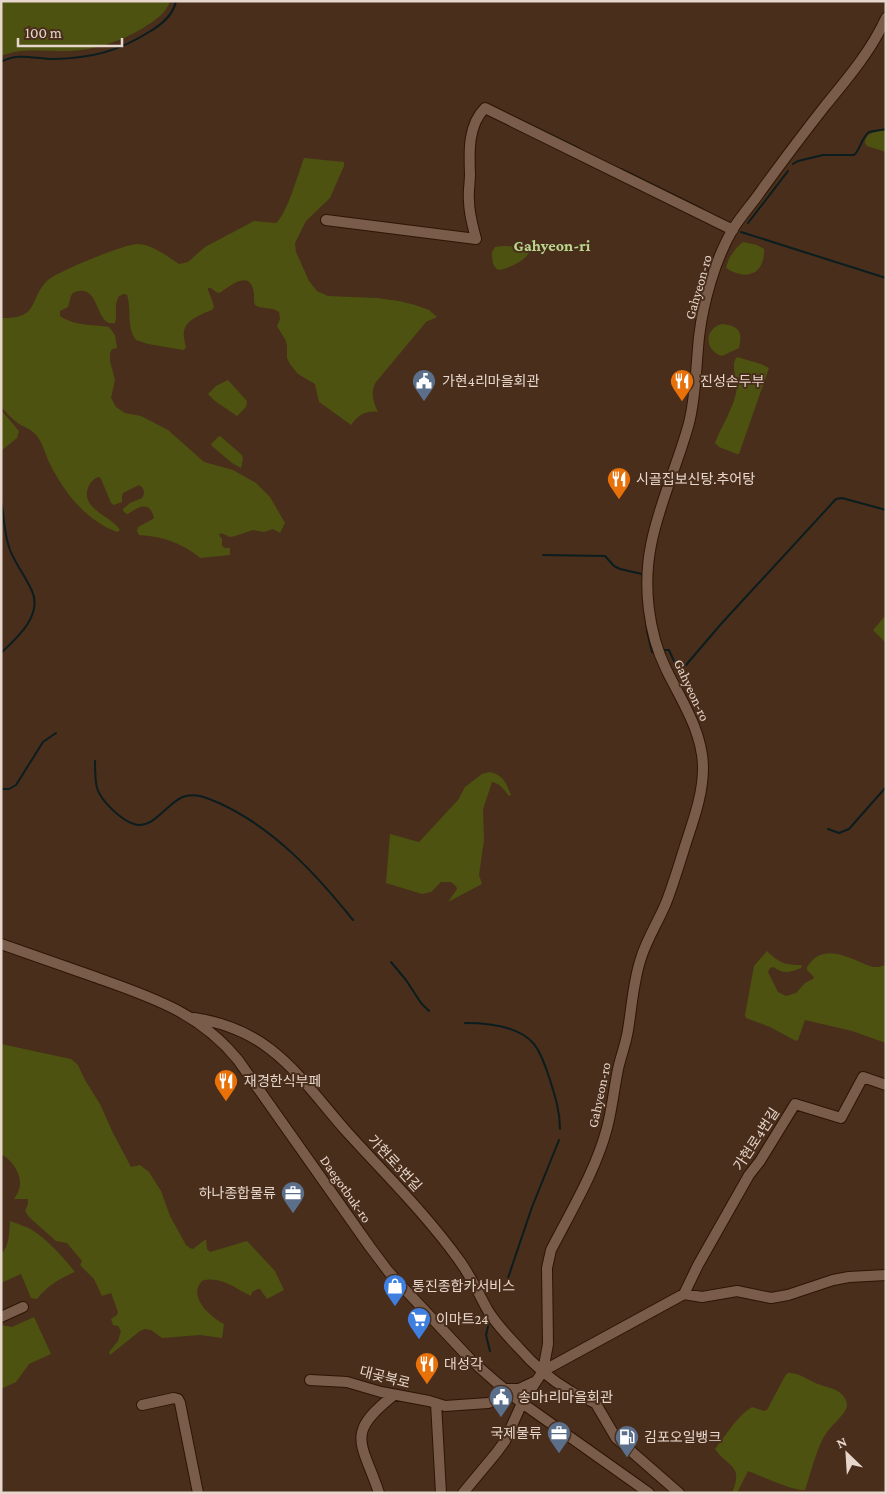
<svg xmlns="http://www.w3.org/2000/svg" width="887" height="1494" viewBox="0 0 887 1494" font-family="'Crimson Pro','Noto Sans KR',serif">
<rect width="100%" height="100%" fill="#492e1c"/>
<path fill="#4d5210" d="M1 1H170C166 14 154 21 143 28 121 41 96 50 70 51 47 52 23 47 1 56Z
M879 131H886V152L867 146 865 143C865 135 872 132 879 131Z
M304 158 344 162V166L330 198 306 221 295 243 296 252 309 281 317 291 328 296 377 298 399 301 415 305 429 310 437 317 426 322 376 382C370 392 373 402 378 412 366 410 358 415 351 425L322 404 319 402 315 384 298 374 290 364 287 358V346L286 341 277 326 280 319 279 312C271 306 262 310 255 305 253 300 255 294 253 289 248 269 227 289 219 293L216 292 211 288H208V290L212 300 214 307 212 310C204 313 188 319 185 328 182 333 185 342 186 348L183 350 148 344 136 340C126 326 132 310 127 295L124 294 119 296C113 307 118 313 115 323 94 328 101 280 73 293L71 296 68 307 60 311V316C77 327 91 324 109 327L115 335 117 348 112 349 110 353V361L115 380 111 398 116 407 125 413 141 416 168 430 204 462 233 470 256 483 270 497 285 523 280 533 273 529 264 532 253 530 235 536 230 537 221 533 219 535 222 539V546L225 548H230V555L200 558C183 543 161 536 139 535L137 531 138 527 153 519 154 518C150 500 138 507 128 514H127L123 511V509L130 503 142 498C145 494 145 488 139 485L123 493 122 496V502L114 505 111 503 101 479 99 477C94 478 90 482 88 488 80 509 113 517 120 530L117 532C86 520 65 494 50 464 45 455 44 445 37 436 31 428 22 427 15 421 10 417 6 412 1 407V318C41 319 28 299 48 280 59 271 124 244 138 244 152 245 164 254 176 262L179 264 188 262 205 247 254 221 276 223C287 214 298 174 304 158Z
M743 242 757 245 764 249C765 275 746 281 726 268 728 258 735 248 743 242Z
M503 246 526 247 530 248V251C525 261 510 268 499 270 492 268 492 258 492 252L495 247Z
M722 324C739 326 743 331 739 348L722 356C705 351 703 329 722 324Z
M737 357 761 364 769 368 739 454H737L719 447 715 443C722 424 735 407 737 387 737 377 730 365 737 357Z
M228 380 247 401 246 407 237 416 215 401 208 394 216 386Z
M1 410 19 431 17 438 1 451Z
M220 436 242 455 243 459 241 468 232 463 212 446 211 444 218 437Z
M886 615V643L873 630Z
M489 772C503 774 506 783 511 795L509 796C505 791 500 783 492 782L483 809 484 840 479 875 482 884 448 902 457 889 456 886 451 882H441L431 892 422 894 386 883 390 834 419 842 458 800 465 787 482 774Z
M767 951C779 963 785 965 802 965L801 968C788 973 784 974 773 967L770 968 768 972 778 992 786 996 796 993 805 983 813 979 814 977 807 970V967C824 940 851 960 873 967H878L886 965V1043L852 1031 805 1020 798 1040 796 1041 770 1027 746 1018 745 1015 754 966Z
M1 1044 71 1059 78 1065 85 1080 100 1104 112 1131 131 1167 140 1165 149 1172 161 1191 170 1216 186 1245 190 1248 193 1249 206 1239 207 1249 210 1252 247 1241 275 1271 284 1290 267 1299 260 1289H258L252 1292 251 1296C236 1289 220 1275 202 1281 187 1297 211 1317 224 1324L222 1338 200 1335 162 1338 151 1330 145 1329 140 1331 110 1355 109 1352 118 1341 121 1331 118 1326 113 1325 111 1319 117 1315 118 1312 111 1293 102 1296 94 1279 80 1265 82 1261 67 1243 56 1241 29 1217 25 1211 28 1204V1199H14C17 1194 20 1190 20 1184 21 1173 11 1159 1 1154Z
M10 1221C17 1224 26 1226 32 1230 49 1241 63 1257 75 1272 60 1278 47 1286 37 1299L31 1298 21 1274 1 1283V1254C10 1246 9 1232 10 1221Z
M34 1317 51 1354 29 1364 16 1382 1 1389V1325L12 1327Z
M788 1373C800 1372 810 1382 821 1385 832 1389 844 1390 847 1404 848 1412 832 1425 827 1432 817 1446 811 1473 805 1490 793 1491 761 1476 748 1471L737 1493H732C744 1464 728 1468 715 1449 727 1434 736 1417 752 1407L764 1411 767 1410 785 1376Z"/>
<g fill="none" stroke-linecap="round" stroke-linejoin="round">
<path stroke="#0b1d1e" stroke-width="2" d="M1 62C18 52 35 59 54 59 91 58 117 52 149 32 161 25 173 16 176 1
M506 113 578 148
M793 164 798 161 823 155H854C861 149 861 138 869 132L886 129
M621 169 702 209
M748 223 788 171
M741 232 886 278
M1 501C5 518 3 531 10 550 16 565 26 577 32 591 43 615 17 638 1 653
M543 555 605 556 614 566 620 569 642 574 643 577
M643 596 647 631 652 652 655 653
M665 650H669L677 668H681L686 665 721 624 836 499 842 498 886 510
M95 761C95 770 95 780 97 788 101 801 121 820 134 824 154 831 169 799 186 796 197 793 209 799 219 803 274 828 316 874 353 920
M1 789H9L16 785 43 742 56 733
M828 829 839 833 849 829 886 787
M391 962 406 980 421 1003 429 1011
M465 1023C487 1023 519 1026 534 1044 542 1054 546 1068 550 1080 555 1096 560 1111 560 1129
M508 1278 532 1207 559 1140
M489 1322 486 1335 490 1351"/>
<g stroke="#2e1504" stroke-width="12">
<path id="minor" d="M326 220 476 239C473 227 469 214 469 201 468 192 470 183 470 174 469 151 468 125 485 108L733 230
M1 944C33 955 64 966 95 977 151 997 199 1012 238 1060L370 1247 388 1271 412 1297 472 1361 497 1383 522 1403 649 1493
M194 1018C221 1022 248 1032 270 1049 300 1072 322 1104 347 1132 385 1174 426 1214 459 1260 470 1275 478 1292 487 1309 495 1323 507 1335 518 1347 532 1363 551 1380 570 1391 578 1396 589 1399 596 1404L616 1438 679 1493
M684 1294 698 1265 749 1175 760 1161 795 1104 841 1118 863 1077 886 1085
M1 1317 23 1307
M543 1371 684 1294 702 1297 737 1291 771 1298 788 1295 833 1280 849 1277 886 1275
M310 1380 347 1382 381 1392 429 1401 445 1406 488 1403 512 1395
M504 1389H519L534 1382
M436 1403 441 1493
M142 1405 174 1398 178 1399 180 1403 198 1493
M379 1493C362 1442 344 1434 394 1395
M463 1493 497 1452 505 1441 522 1403 543 1371 548 1344 547 1268 551 1250C571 1211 596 1170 607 1128 612 1109 614 1089 618 1069 621 1056 626 1043 628 1030 632 1006 633 982 641 958 647 939 658 922 666 903 673 885 679 865 685 846 693 821 703 795 703 768 703 732 681 700 666 669 648 632 643 585 651 545 659 503 678 464 689 423 696 395 696 366 699 337 703 303 715 259 733 229 741 216 752 204 761 191 782 162 803 134 825 106 848 78 871 51 886 18"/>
</g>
<use href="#minor" stroke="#795c49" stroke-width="10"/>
</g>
<defs>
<g id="civic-pin" transform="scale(1.25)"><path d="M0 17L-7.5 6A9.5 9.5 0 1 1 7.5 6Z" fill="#5c6f8a" stroke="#492e1c"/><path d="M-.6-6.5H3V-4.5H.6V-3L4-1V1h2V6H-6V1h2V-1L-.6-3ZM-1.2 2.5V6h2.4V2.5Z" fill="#fff"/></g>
<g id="restaurant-pin" transform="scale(1.25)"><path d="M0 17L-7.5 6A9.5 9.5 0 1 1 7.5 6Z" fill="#e8710a" stroke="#492e1c"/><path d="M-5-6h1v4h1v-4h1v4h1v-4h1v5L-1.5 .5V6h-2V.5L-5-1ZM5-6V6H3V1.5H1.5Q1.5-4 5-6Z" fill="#fff"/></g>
<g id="office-pin" transform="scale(1.25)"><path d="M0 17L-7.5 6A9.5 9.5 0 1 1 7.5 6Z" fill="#5c6f8a" stroke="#492e1c"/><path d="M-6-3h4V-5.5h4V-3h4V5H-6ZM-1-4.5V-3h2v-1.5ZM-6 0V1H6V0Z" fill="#fff"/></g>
<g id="shop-pin" transform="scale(1.25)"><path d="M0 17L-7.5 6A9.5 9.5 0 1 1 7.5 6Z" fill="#3f7fe0" stroke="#492e1c"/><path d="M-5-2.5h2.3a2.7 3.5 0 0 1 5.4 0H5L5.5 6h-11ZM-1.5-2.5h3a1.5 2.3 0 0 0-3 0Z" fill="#fff"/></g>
<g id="supermarket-pin" transform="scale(1.25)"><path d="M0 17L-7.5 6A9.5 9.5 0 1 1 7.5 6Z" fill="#3f7fe0" stroke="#492e1c"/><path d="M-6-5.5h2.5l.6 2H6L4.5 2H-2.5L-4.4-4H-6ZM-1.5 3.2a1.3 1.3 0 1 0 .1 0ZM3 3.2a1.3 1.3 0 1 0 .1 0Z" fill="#fff"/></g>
<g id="fuel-pin" transform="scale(1.25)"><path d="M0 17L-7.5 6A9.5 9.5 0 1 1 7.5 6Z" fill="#5c6f8a" stroke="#492e1c"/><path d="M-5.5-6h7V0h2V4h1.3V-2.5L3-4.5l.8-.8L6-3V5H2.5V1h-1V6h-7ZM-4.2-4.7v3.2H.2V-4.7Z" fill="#fff"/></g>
</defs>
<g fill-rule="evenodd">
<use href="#civic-pin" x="424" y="381"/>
<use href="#restaurant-pin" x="682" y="381"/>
<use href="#restaurant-pin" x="619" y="479"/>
<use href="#restaurant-pin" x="226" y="1081"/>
<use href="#office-pin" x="293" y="1193"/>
<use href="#shop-pin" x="395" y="1286"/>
<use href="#supermarket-pin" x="419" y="1319"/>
<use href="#restaurant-pin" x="427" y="1364"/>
<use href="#civic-pin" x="501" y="1397"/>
<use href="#office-pin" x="559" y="1433"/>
<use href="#fuel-pin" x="627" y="1437"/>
</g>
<g text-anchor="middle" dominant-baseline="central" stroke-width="4" stroke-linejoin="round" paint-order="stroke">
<g font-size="14" fill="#e7d6cb" stroke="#492e1c">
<text transform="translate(698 287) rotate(-74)">Gahyeon-ro</text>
<text transform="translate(692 690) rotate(65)">Gahyeon-ro</text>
<text transform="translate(599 1095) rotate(-78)">Gahyeon-ro</text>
<text transform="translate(756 1139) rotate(-57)">가현로4번길</text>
<text transform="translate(395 1163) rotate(47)">가현로3번길</text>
<text transform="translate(346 1189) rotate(55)">Daegotbuk-ro</text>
<text transform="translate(385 1377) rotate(14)">대곶북로</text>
</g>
<g font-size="14" fill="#e7d6cb" stroke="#492e1c" text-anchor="start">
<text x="442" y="381">가현4리마을회관</text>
<text x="700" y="381">진성손두부</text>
<text x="636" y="479">시골집보신탕.추어탕</text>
<text x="244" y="1081">재경한식부페</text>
<text x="276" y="1193" text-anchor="end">하나종합물류</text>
<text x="412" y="1286">통진종합카서비스</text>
<text x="436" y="1319">이마트24</text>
<text x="444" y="1364">대성각</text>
<text x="518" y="1397">송마1리마을회관</text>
<text x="542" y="1433" text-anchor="end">국제물류</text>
<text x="644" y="1437">김포오일뱅크</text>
</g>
<g font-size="16" font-weight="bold" fill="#bad78f" stroke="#492e1c">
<text x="552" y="245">Gahyeon-ri</text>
</g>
</g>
<rect width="887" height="1494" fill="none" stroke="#e7d6cb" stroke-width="5"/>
<g transform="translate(847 1454) rotate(335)" stroke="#492e1c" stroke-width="4" paint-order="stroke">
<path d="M0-4L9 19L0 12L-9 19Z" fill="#e7d6cb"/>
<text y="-8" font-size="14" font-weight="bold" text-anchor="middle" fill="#e7d6cb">N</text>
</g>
<path d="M18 38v8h104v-8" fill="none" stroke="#e7d6cb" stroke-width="2.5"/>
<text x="25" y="38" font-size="15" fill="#e7d6cb" stroke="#492e1c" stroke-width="4" paint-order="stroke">100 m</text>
</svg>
